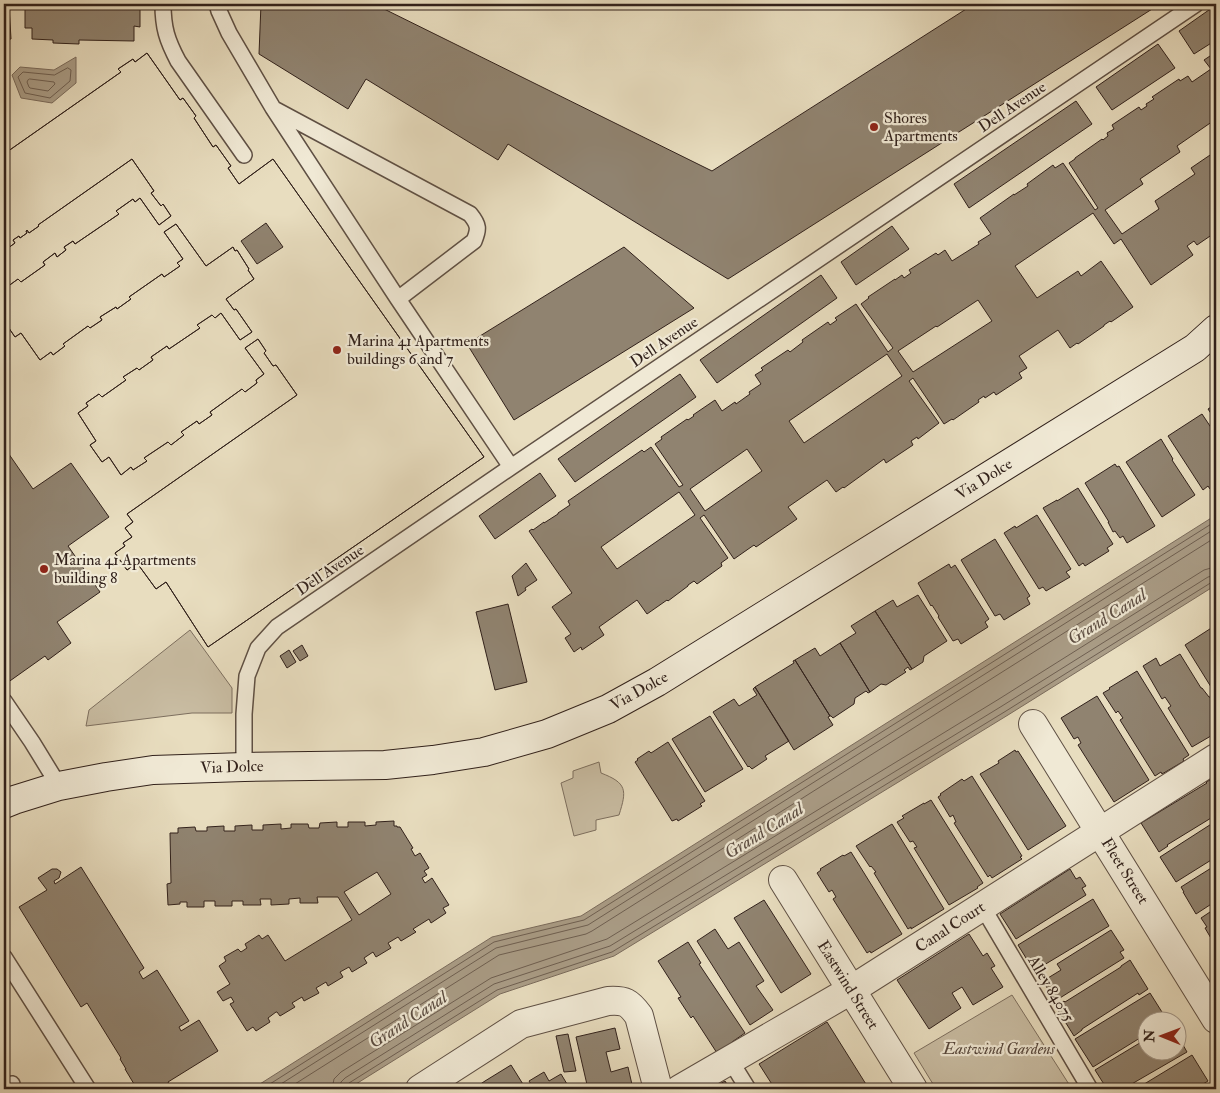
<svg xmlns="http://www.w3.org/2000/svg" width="1220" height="1093" viewBox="0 0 1220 1093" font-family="'IM FELL Double Pica',serif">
<rect width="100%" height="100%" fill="#e8ddbf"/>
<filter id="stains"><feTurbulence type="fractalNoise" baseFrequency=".004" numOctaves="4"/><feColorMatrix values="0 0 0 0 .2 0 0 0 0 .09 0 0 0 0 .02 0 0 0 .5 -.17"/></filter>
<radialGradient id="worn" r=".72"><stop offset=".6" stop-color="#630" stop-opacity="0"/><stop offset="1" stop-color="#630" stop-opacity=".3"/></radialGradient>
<path fill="#c9bda3" stroke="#7d6f5f" d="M190 630 232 688V713H192L86 726 89 710Z
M599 762 601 773C627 783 627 790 619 815L596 820V830L574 836 561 783 573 778V771Z
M1012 995 1072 1089H936L914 1053Z"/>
<path fill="#aa9d87" stroke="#7a6b5c" d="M76 57V83L52 103 21 98 12 75 20 67 54 70Z
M1216 515V585L1008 715 614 956 500 994 348 1089H252L492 937 581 916Z"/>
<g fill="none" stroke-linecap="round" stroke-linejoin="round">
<path stroke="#6e5f51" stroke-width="1" d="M68 68 71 70 70 81 50 98 25 93 18 77 23 72 54 75Z
M30 79 54 82 55 84 48 91 30 88 29 87 27 82 28 80Z
M262 1089 494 942 584 920 1216 521
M273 1089 496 948 588 925 1216 528
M287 1089 499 955 586 934 592 931 1216 537
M332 1089 334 1079 341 1072 491 978 607 939 999 699 1204 570 1211 568 1216 567
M340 1089 341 1082 345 1078 494 984 610 946 1002 706 1208 577 1216 575
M346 1089V1086L349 1083 497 990 612 952 1006 711 1212 582 1216 581"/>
</g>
<path fill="#908370" stroke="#31211b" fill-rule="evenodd" d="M4 4H137V7H140V27L134 26V41L79 40V44L53 43V40L32 39V28H25V6H9L11 39 4 40Z
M261 4H374L712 171 974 4H1160L728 279 508 144 498 160 366 79 348 109 259 54Z
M1216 5V40L1194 54 1179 31Z
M1158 44 1175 68 1112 110 1096 87Z
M1216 52V119L1177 146 1180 152 1140 179 1143 184 1105 210 1122 234 1159 209 1155 201 1195 174 1191 168 1216 151V232L1197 245 1194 241 1187 246 1193 255 1151 285 1121 239 1114 244 1093 213 1015 266 1037 298 1078 271 1081 276 1101 261 1133 307 1111 322 1110 321 1104 325V326L1078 344 1077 343 1070 348 1058 330 1019 356 1027 368 1019 373 1022 378 996 395 994 392 985 398 984 396 978 400 979 402 953 420 952 419 944 424 913 378 909 381 939 423 918 439 917 437 911 441 913 445 886 463 884 459 844 488 843 487 836 492 827 480 788 507 797 519 756 547 754 545 734 559 704 515 700 518 728 558 721 563 722 566 697 584 694 581 688 585V586L668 601 667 600 647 614 637 600 599 627 604 635 582 650 581 647 574 652 565 638 571 634 552 607 572 593 529 531 532 529 533 530 544 522V523L558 514V513L570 505 568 501 642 450 644 452 651 447 679 487 683 485 655 444 662 439 661 437 687 419 688 420 694 416 693 415 715 400 722 411 735 402 736 404 750 394 749 392 761 384 755 375 763 370 761 368 788 350 790 352 803 342 802 340 828 322 830 325 837 320 835 318 856 304 888 352 893 348 861 304 869 298 868 297 895 279V280L902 275 904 278 911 273 909 270 936 253 938 255 945 250 952 261 979 244 978 242 991 234 980 218 1014 194V195L1028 186 1027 184 1053 165 1055 168 1063 163 1095 210 1098 208 1069 163 1075 159V158L1102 139 1103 140 1108 136 1107 133 1114 129 1112 125 1139 107 1141 110 1147 106 1146 104 1154 99 1152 97 1179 79 1180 81 1188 76 1192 82 1211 69 1204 60ZM978 300 992 321 913 372 898 351 936 326 937 327ZM887 354 902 376 804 443 789 421ZM747 449 762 471 705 511 690 489ZM679 492 695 515 617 569 601 547Z
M147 53 180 100 183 98 196 116 194 118 213 147 216 145 231 166 228 168 239 184 273 159 484 457 208 647 166 582 156 589 137 563 127 570 115 553 125 546 123 543 132 537 125 528 133 522 127 514 297 395 276 365 273 366 264 353 266 351 258 339 245 348 264 374 256 380 257 383 245 392 242 389 210 412 212 415 199 424 197 421 181 432 184 435 171 445 168 442 144 458 147 461 133 470 131 467 121 475 109 457 102 462 90 445 96 441 78 413 88 406 86 403 99 394 102 397 126 380 123 377 137 368 139 370 153 360 151 357 167 346 169 349 200 328 197 325 212 315 215 318 221 313 240 340 252 332 236 309 234 310 226 299 254 279 248 270 249 269 237 250 235 251 233 247 206 266 176 224 164 232 183 259 177 263 180 266 164 277 162 274 129 297 131 299 117 309 116 307 100 317 102 320 90 328 88 326 63 344 65 346 53 355 51 352 40 360 21 333 15 337 4 321 9 316 4 309V293L8 290 7 287 18 279 21 282 45 265 43 262 55 253 57 257 66 250 64 247 73 241 75 244 119 214 116 211 133 199 135 202 140 198 159 225 171 216 163 204 161 206 151 193 154 191 132 159 38 225 39 226 29 233 27 230 26 231 27 233 20 238 19 236 13 240 15 243 4 251V154L121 72 118 69 133 59 135 62ZM266 223 283 247 257 264 241 241Z
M147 53 180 100 183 98 196 116 194 118 213 147 216 145 231 166 228 168 239 184 273 159 484 457 208 647 166 582 156 589 137 563 127 570 115 553 125 546 123 543 132 537 125 528 133 522 127 514 297 395 276 365 273 366 264 353 266 351 258 339 245 348 264 374 256 380 257 383 245 392 242 389 210 412 212 415 199 424 197 421 181 432 184 435 171 445 168 442 144 458 147 461 133 470 131 467 121 475 109 457 102 462 90 445 96 441 78 413 88 406 86 403 99 394 102 397 126 380 123 377 137 368 139 370 153 360 151 357 167 346 169 349 200 328 197 325 212 315 215 318 221 313 240 340 252 332 236 309 234 310 226 299 254 279 248 270 249 269 237 250 235 251 233 247 206 266 176 224 164 232 183 259 177 263 180 266 164 277 162 274 129 297 131 299 117 309 116 307 100 317 102 320 90 328 88 326 63 344 65 346 53 355 51 352 40 360 21 333 15 337 4 321 9 316 4 309V293L8 290 7 287 18 279 21 282 45 265 43 262 55 253 57 257 66 250 64 247 73 241 75 244 119 214 116 211 133 199 135 202 140 198 159 225 171 216 163 204 161 206 151 193 154 191 132 159 38 225 39 226 29 233 27 230 26 231 27 233 20 238 19 236 13 240 15 243 4 251V154L121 72 118 69 133 59 135 62Z
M1076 101 1092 124 969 208 954 184Z
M892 226 909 249 856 285 841 262Z
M624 247 694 308 514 420 467 344Z
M821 275 837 298 717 383 700 360Z
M680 374 696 397 575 482 558 459Z
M1216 404V421L1208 409Z
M1202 414 1216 435V485L1210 489 1208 486 1203 490 1168 436Z
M1161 439 1173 459 1172 460 1195 495 1162 517 1126 462Z
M4 447 33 489 71 463 109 517 68 546 100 592 57 622 71 643 48 660 45 656 7 683 4 678Z
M1115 464 1117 467 1119 466 1155 526 1127 543 1123 536 1120 538 1115 531 1113 532 1108 522H1109L1085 483Z
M540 473 556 496 495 539 479 516Z
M1078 488 1113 544 1107 548 1109 551 1085 566 1083 563 1079 566 1043 508 1057 500V501Z
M1037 515 1071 569 1066 572 1070 577 1046 591 1043 587 1039 589 1004 533 1015 526 1016 528Z
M995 539 1030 596 1027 598 1030 604 1004 620 1000 614 995 616 961 560Z
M526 563 537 580 525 588 526 590 518 596 512 576Z
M949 564 951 568 955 565 989 619 985 622 988 627 961 644 958 639 953 641 938 617 939 616 932 605 931 606 918 583Z
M918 595 947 641 924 656 923 662 912 669 875 611 893 600 897 607Z
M508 604 527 682 495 690 476 612Z
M875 611 912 669 910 670 908 667 904 670 906 672 886 685 881 684 870 692 840 643 856 633 851 626Z
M1216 625V695L1185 645Z
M840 643 870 692 868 693 866 691 855 698 854 704 833 718 831 716H830L795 660 815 648 820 656Z
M302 645 308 656 300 661 293 651Z
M289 650 296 662 287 668 280 656Z
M1180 654 1201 688H1202L1209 697H1210L1216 707V733L1192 747 1168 708 1171 706 1165 697 1162 699 1143 666 1156 658 1160 666Z
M795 660 830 716 828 717 833 725 794 750 755 687 794 663 793 661Z
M1137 671 1189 755 1183 759 1184 761 1162 774 1161 772 1155 776 1120 720 1123 718 1118 711 1116 713 1103 693 1110 689 1109 688Z
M755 687 789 741 765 756 767 759 752 769 749 766 748 767 713 712 734 699 739 706 757 695 753 689Z
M1097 696 1149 780 1114 802 1078 745 1081 743 1078 737 1074 739 1061 718Z
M710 716 743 769 705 792 672 739Z
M668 742 705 801 700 804 702 806 678 821 677 819 672 821 635 762 638 760 637 759 649 751 651 753Z
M1015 750 1016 752 1018 751 1066 826 1028 850 980 774 999 763 998 761Z
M972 776 1022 856 1020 857 1022 859 992 878 990 875 988 877 954 823 956 822 953 815 950 817 938 797 941 795 940 794 962 779 964 781Z
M1212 779 1216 780V815L1167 845 1168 846 1159 852 1141 823 1207 783 1206 782Z
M931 800 983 883 977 887 978 888 949 905 914 848 917 847 913 841 910 842 897 822 904 818 902 816 924 803V804Z
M394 821V826H397V827H400L413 848 411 849 415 856 420 853 429 868 424 871 427 875 422 878 425 883 432 878 449 905 443 908 446 913 431 923 429 919 413 929 416 932 401 941 398 937 388 943 391 948 376 957 373 952 364 958 367 963 352 972 349 967 340 972 343 977 328 986 326 982 316 988 319 993 304 1001 302 997 292 1003 295 1007 280 1016 277 1012H276L268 1018 270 1022 256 1031 253 1027 247 1031 230 1004 234 1002 231 997 223 1001 217 992 230 984 219 966 226 961 224 957 238 949 241 952 247 948 245 944 259 935 262 939 268 935 285 961 352 920 338 897H317L318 903H300V898L289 899V904L271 905V899H260L261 905H243V901H232V906H215V901H204V907H187V902H180V904L168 905 167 884 171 883 170 833H178V828L195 827 196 831H207V827L224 826V831H235V826L252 825V830H263V825L281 824V829L291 828V824H308L309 828H319L320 823 337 822V827H348V822H365V826L376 825V822ZM377 872 391 894 359 915 344 892Z
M1216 821V857L1176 882 1160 857Z
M892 824 944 909 911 929V927L908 929 874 873 876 872 871 866 870 867 856 846Z
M851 852 902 934 871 953 870 951 867 953 833 899 836 897 832 890 829 892 817 873 821 870 820 869 843 855 844 856Z
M1216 865V901L1196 914 1183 892H1184L1181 887Z
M81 867 144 968 139 972 143 979 157 970 189 1021 179 1027 181 1031 199 1020 218 1051 168 1082 169 1084 161 1089H137L125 1069H126L120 1059 121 1058 87 1003 81 1007 19 907 47 890 38 878 52 869H57L61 872 59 878 54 881 55 884Z
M1070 869 1076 879 1080 877 1086 886 1082 888 1086 895 1016 939 1000 914Z
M1093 899 1109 926 1034 971 1018 945Z
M764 900 811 974 781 993 734 918Z
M1216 908V944L1215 945 1205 928 1207 927 1201 918Z
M715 929 728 949 739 942 764 981 756 986 773 1010 750 1025 697 941Z
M1111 930 1124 950 1120 952 1124 958 1055 1001 1043 981 1061 970 1057 964Z
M969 934 983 956 987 953 995 966 991 968 1003 987 973 1005 962 987 952 993 961 1008 929 1029 897 980Z
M688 942 701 963 699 964 745 1033 732 1042 733 1043 717 1053 693 1016 691 1018 678 998 681 997 658 961Z
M1130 960 1148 989 1139 995 1138 993 1082 1029V1030L1074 1036 1056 1007 1064 1001 1065 1002 1121 967V966Z
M1150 993 1167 1020H1148V1033L1093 1067 1075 1039Z
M827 1022 869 1089H775L759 1064Z
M615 1028 620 1049 606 1052 611 1072 628 1067 633 1089H588L576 1037Z
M568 1034 576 1071 564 1072 556 1036Z
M1178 1036 1187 1052 1123 1089H1107L1095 1070 1148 1038V1050H1178Z
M1192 1055 1208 1081 1195 1089H1136Z
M511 1065 526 1089H473L485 1081Z
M544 1072 549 1081 561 1074 570 1089H534L529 1081Z
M725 1081 730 1089H711Z"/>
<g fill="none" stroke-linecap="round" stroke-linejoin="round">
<g stroke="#5f5044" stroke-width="18">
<path id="lane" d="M163 4C163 28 167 40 178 61L244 155
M217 4 219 11 229 33 273 108 398 299 511 467
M276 110 470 214C479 225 479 229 474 241L398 299
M4 701 32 742 59 786
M244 767V714L247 676 258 648 277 627 511 467 1196 4
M982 906 1090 1089
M4 957 88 1089
M730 1060 748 1089
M5 1089 12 1084"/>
</g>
<g stroke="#5f5044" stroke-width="30">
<path id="street" d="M1033 724 1216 1019
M783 880 913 1089
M420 1089 521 1024 608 1001C625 1000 629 1002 639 1016L658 1089
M680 1089 851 990 1216 758"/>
</g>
<g stroke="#31211b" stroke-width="30">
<path id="secondary" d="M4 804 14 800 59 786 106 777 153 770 244 767 385 765 433 760 484 752 547 734 608 709 657 682 1195 348 1216 329"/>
</g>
<use href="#lane" stroke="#f0e9d5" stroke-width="15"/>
<use href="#street" stroke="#f0e9d5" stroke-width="28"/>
<use href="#secondary" stroke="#f0e9d5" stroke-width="28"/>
</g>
<g fill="#8f2418" stroke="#f0e9d5" stroke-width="2">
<circle cx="874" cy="127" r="5"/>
<circle cx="337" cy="350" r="5"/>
<circle cx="44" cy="569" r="5"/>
</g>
<g text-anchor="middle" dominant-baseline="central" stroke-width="4.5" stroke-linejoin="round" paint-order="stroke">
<g font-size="16" fill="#31211b" stroke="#f0e9d5">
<text transform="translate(1012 107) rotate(-34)">Dell Avenue</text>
<text transform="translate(664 342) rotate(-34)">Dell Avenue</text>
<text transform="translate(984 479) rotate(-32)">Via Dolce</text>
<text transform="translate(330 570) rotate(-34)">Dell Avenue</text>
<text transform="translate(639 691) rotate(-29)">Via Dolce</text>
<text transform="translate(232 767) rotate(-2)">Via Dolce</text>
<text transform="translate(1125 871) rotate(58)">Fleet Street</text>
<text transform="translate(950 927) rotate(-33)">Canal Court</text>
<text transform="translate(848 985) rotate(58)">Eastwind Street</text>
<text transform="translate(1051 989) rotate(59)">Alley 84075</text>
</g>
<g font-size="16" fill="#31211b" stroke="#f0e9d5" text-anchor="start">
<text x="884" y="118">Shores<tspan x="884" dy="18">Apartments</tspan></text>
<text x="347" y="341">Marina 41 Apartments<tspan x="347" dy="18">buildings 6 and 7</tspan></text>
<text x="54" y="560">Marina 41 Apartments<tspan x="54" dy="18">building 8</tspan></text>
</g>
<g font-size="16" font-style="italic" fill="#57483d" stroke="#f0e9d5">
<text x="999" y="1049">Eastwind Gardens</text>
</g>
<g font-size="18" font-style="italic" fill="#5b4c41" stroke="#f0e9d5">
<text transform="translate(1107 617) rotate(-32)">Grand Canal</text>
<text transform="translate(764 831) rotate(-32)">Grand Canal</text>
<text transform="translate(408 1020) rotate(-33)">Grand Canal</text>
</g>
</g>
<rect width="1220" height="1093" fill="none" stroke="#e8ddbf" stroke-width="20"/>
<rect x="5" y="5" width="1210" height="1083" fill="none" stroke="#31211b" stroke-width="2.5"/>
<rect x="10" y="10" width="1200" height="1073" fill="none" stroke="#31211b"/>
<g transform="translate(1162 1036) rotate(271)"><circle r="24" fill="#f0e9d5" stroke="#a4998b"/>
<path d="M0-4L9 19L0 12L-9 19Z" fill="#8f2418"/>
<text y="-8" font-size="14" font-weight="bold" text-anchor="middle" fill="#31211b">N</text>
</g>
<rect width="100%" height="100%" filter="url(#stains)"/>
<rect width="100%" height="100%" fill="url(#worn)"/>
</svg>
